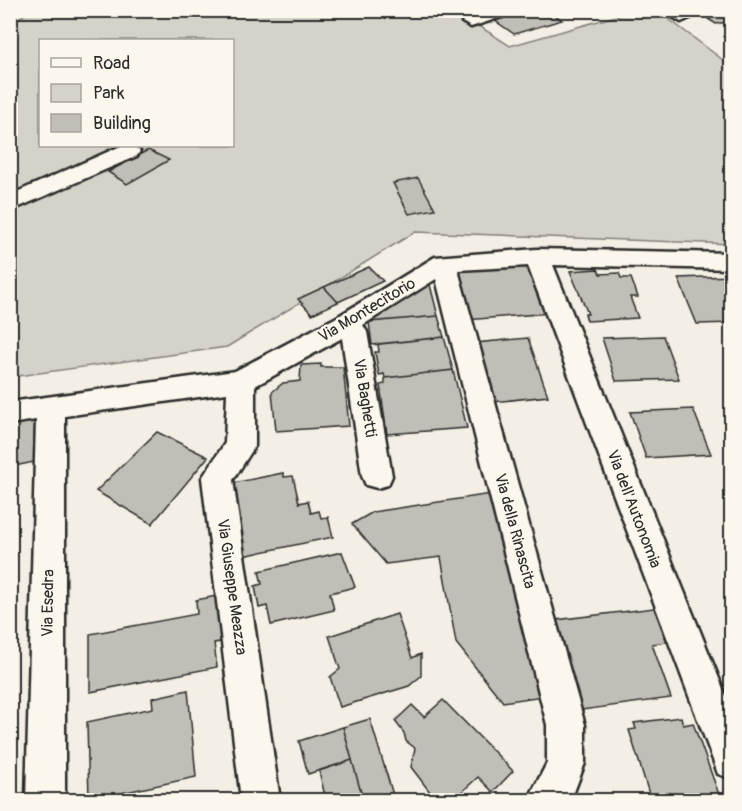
<svg xmlns="http://www.w3.org/2000/svg" width="742" height="811" viewBox="0 0 742 811" font-family="Pangolin,sans-serif">
<rect width="100%" height="100%" fill="#f3efe4"/>
<filter id="ink" filterUnits="userSpaceOnUse"><feTurbulence type="fractalNoise" baseFrequency=".0167" numOctaves="2"/><feDisplacementMap in="SourceGraphic" scale="12" xChannelSelector="R" yChannelSelector="G"/><feConvolveMatrix kernelMatrix="1 2 1 2 8 2 1 2 1" color-interpolation-filters="sRGB"/></filter>
<g filter="url(#ink)">
<path fill="#d5d2c9" stroke="#807e7a" stroke-width="1.5" fill-rule="evenodd" d="M32 10H454L510 46 634 11H658L731 66V244L415 232 227 347 11 377 10 23ZM40 40H232V146H40Z"/>
<path fill="#c0beb6" stroke="#2b2b2b" stroke-width="1.5" d="M517 10H548L562 20 514 34 491 18Z
M732 11V21L716 24 708 19Z
M148 150 169 160 127 184 108 172Z
M418 178 435 209 409 214 393 183Z
M533 260 551 313 466 320 452 266Z
M369 267 383 281 338 302 324 287Z
M598 269 600 274 619 273 621 278H631L638 297H630L638 318 587 321 585 314H588L570 271Z
M732 276V323L697 324 678 278Z
M428 277 438 316 369 322 368 314Z
M324 287 338 302 312 314 298 299Z
M438 316 444 337 372 345 369 322Z
M663 336 679 379 616 381 602 338Z
M444 337 453 370 385 378 384 374 379 375 375 352H379L378 344Z
M528 338 548 396 493 402 475 343Z
M321 364V367H343L349 426 276 431 272 392 283 383 300 381 301 365Z
M453 370 467 428 387 434 380 385 385 384V378Z
M693 409 711 454 646 458 630 412Z
M35 414 34 462 10 467V418Z
M157 432 208 457 152 524 96 491Z
M283 473 284 477 293 476 299 503 308 501 311 513 319 511 321 518 328 517 333 537 238 557 234 530 240 528 233 483Z
M491 494 543 696 503 702 456 643 441 557 386 564 352 524 373 512Z
M342 552 355 587 330 593 334 610 271 625 267 606 259 608 255 586 262 584 259 571Z
M222 595 227 641 214 643 217 667 90 692V634L197 614 196 600Z
M654 608 667 642 652 644 671 698 582 710 556 620Z
M397 614 412 658 421 654V676L409 686 340 707 330 677 340 669 329 636Z
M188 690 196 777 89 800 87 722 153 708 152 698Z
M443 700 513 771 493 792 478 777 453 800H436L411 767 415 748 406 741 404 733 395 721 412 705 424 717Z
M681 717 683 725 693 723 721 800H651L629 730 636 729 634 723Z
M370 719 393 795 363 800 343 727Z
M343 727 352 760 308 774 299 741Z
M352 760 362 796 349 800H326L319 771Z"/>
<g fill="none" stroke-linecap="round" stroke-linejoin="round">
<g stroke="#2b2b2b" stroke-width="5">
<path id="street" d="M487 10H513L511 14 471 27 462 22 465 18Z
M661 10H708L681 22Z
M121 146H133L140 151 137 156 10 211V195Z
M537 249 732 253V269L553 265 732 711V779L718 774 713 760 528 266 458 270 585 725V763L571 800H528L547 763V725L436 279 363 325 367 332 392 476 388 485 377 488 366 485 362 476 342 338 255 386V446L233 480 280 800H241L202 478 225 443 227 393 65 416V800H26L36 420 10 424V402L235 371 337 317 435 257Z"/>
</g>
<use href="#street" fill="#fbf7ec" fill-rule="evenodd"/>
</g>
</g>
<g text-anchor="middle" dominant-baseline="central" stroke-width="4.5" stroke-linejoin="round" paint-order="stroke">
<g font-size="16" fill="#2b2b2b" stroke="#fbf7ec">
<text transform="translate(367 310) rotate(-31)">Via Montecitorio</text>
<text transform="translate(365 398) rotate(81)">Via Baghetti</text>
<text transform="translate(634 509) rotate(69)">Via dell'Autonomia</text>
<text transform="translate(515 531) rotate(75)">Via della Rinascita</text>
<text transform="translate(232 587) rotate(82)">Via Giuseppe Meazza</text>
<text transform="translate(48 603) rotate(-89)">Via Esedra</text>
</g>
</g>
<rect width="742" height="811" fill="none" stroke="#fbf7ec" stroke-width="36"/>
<rect x="18" y="18" width="706" height="775" fill="none" stroke="#2b2b2b" stroke-width="2" filter="url(#ink)"/>
<rect x="39" y="39" width="195" height="108" fill="#fbf7ec" stroke="#a8a59f" stroke-width="1.5"/>
<rect x="51" y="58" width="30" height="9" fill="#fbf7ec" stroke="#a8a59f" stroke-width="1.5"/>
<text x="93" y="69" font-size="18" fill="#2b2b2b">Road</text>
<rect x="51" y="84" width="30" height="18" fill="#d5d2c9" stroke="#a8a59f" stroke-width="1.5"/>
<text x="93" y="99" font-size="18" fill="#2b2b2b">Park</text>
<rect x="51" y="114" width="30" height="18" fill="#c0beb6" stroke="#a8a59f" stroke-width="1.5"/>
<text x="93" y="129" font-size="18" fill="#2b2b2b">Building</text>
</svg>
